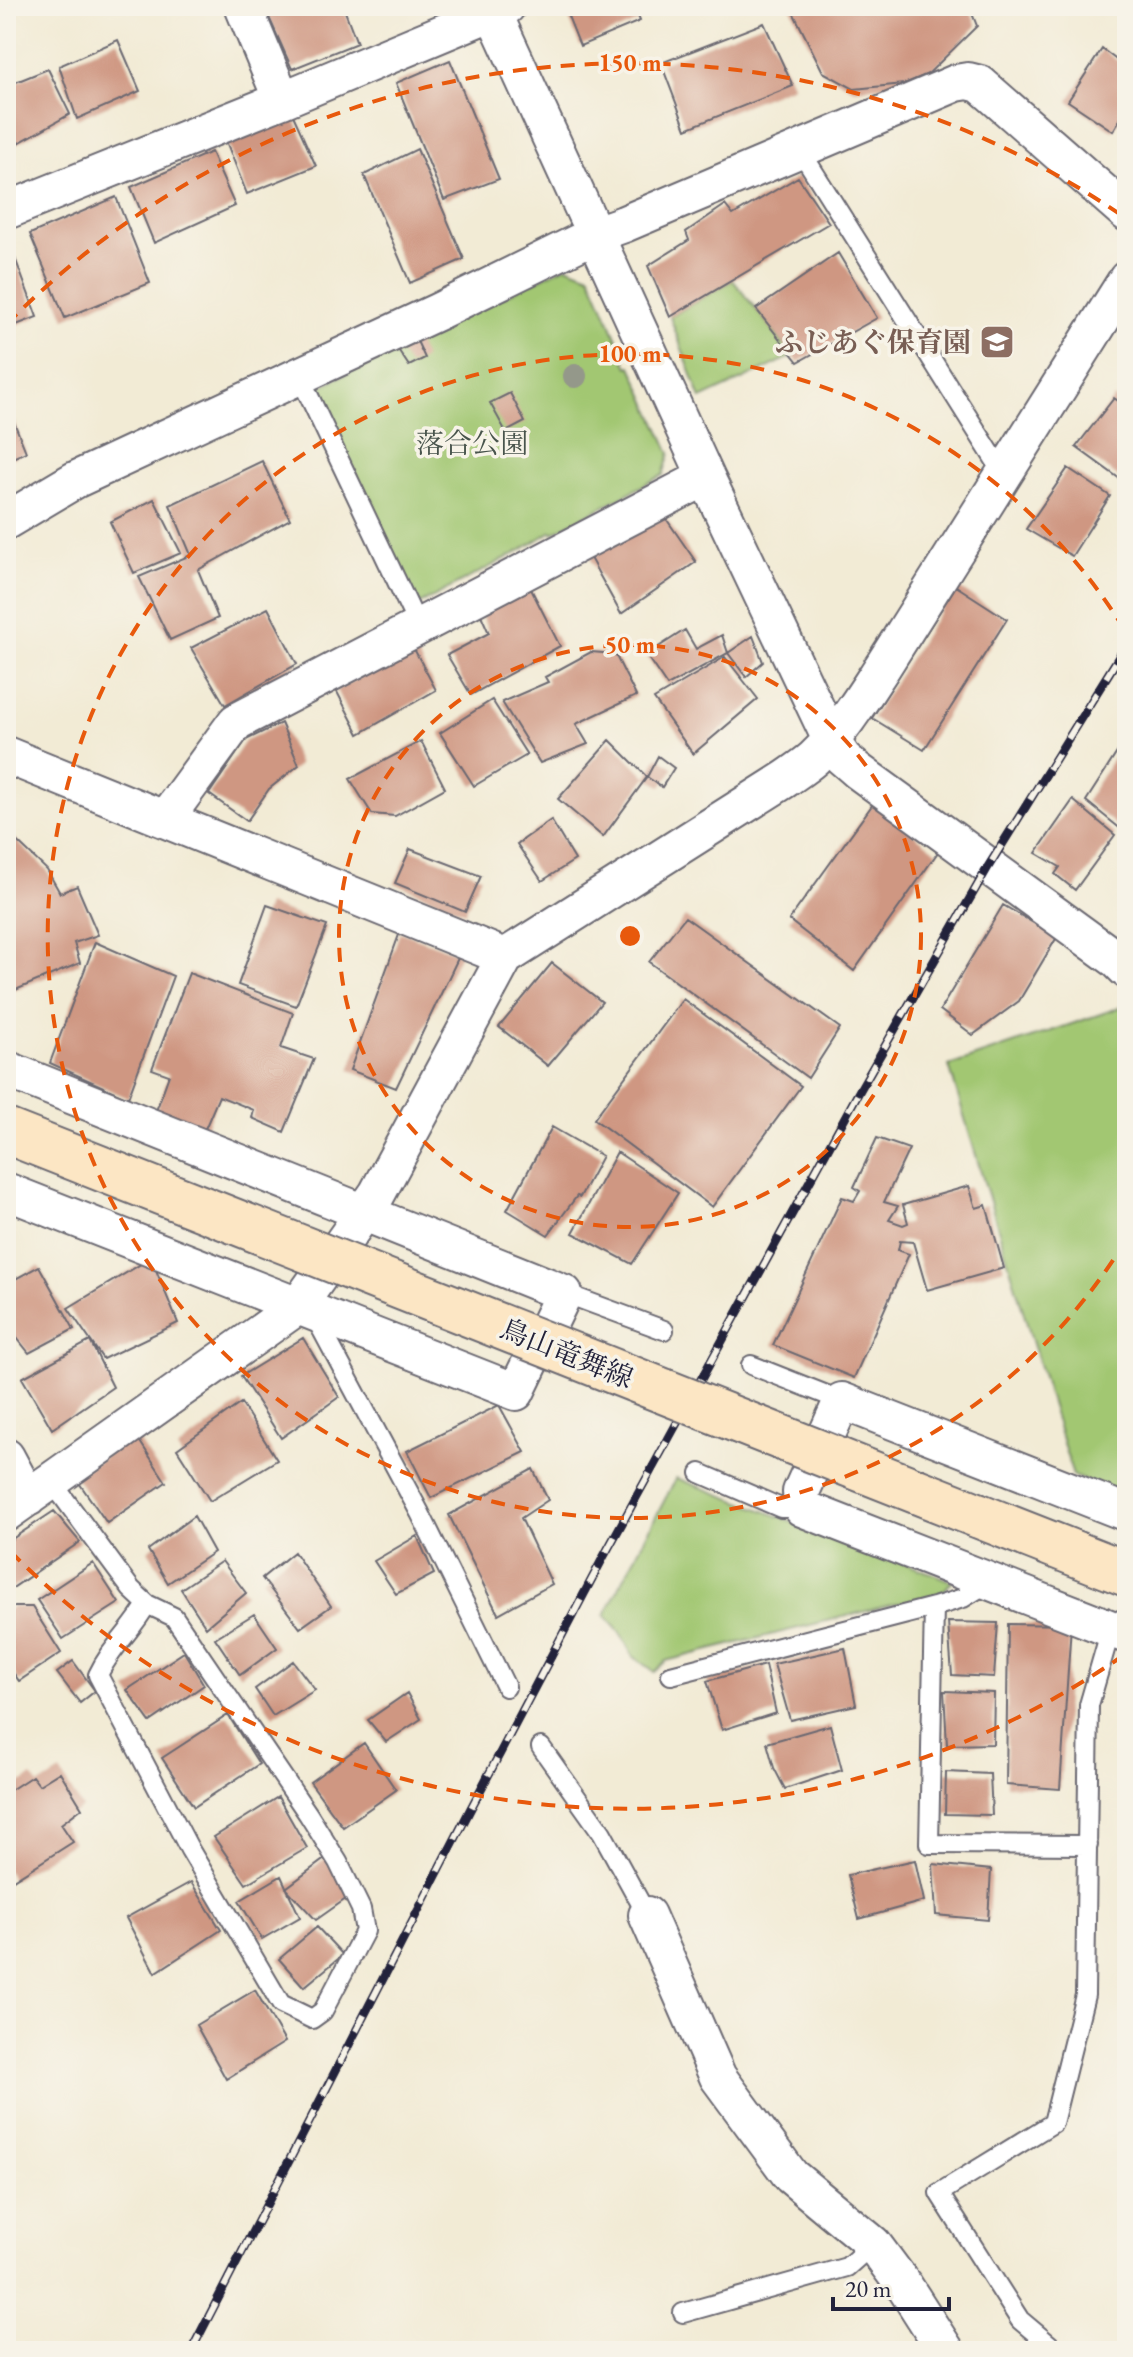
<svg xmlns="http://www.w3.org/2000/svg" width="1133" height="2357" viewBox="0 0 1133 2357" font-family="'EB Garamond','Noto Serif JP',serif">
<rect width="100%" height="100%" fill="#f7f3e8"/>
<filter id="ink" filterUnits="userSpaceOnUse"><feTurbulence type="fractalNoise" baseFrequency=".0125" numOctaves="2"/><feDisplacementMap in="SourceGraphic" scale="16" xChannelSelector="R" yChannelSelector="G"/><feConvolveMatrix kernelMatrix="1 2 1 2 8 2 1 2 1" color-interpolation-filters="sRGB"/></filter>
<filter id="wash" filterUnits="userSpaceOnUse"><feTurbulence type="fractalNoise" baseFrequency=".006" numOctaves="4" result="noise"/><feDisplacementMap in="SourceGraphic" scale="32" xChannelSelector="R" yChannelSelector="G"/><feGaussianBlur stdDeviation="1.8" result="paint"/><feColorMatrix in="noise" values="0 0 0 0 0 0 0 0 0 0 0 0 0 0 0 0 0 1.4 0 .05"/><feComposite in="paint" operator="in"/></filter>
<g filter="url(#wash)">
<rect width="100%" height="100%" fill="#f2ebd5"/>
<path fill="#a2c772" stroke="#627456" stroke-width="2" d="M566 266 590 275 620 346 619 347 628 367 631 366 670 453 663 475 553 533 552 531 520 551 418 605 315 389Z
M733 280 793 356 701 399 670 317Z
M1127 1005V1497L1073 1476 949 1066Z
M676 1478 952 1581 943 1592 666 1661 654 1672 633 1656 621 1634 605 1615Z"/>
<g id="blocks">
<path fill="#cf9782" d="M264 6H343L357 43 292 69Z
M564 6H634L640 21 580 46Z
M790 6H969L977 26 928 74 904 84 854 89 823 72Z
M764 23 793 86 686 129 661 63Z
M118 40 140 91 77 119 59 66Z
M1102 49 1127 68V108L1113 131 1068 101Z
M450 60 499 179 444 200 396 83Z
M48 69 70 114 6 150V86Z
M293 115 316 166 247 194 226 141Z
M417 149 464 259 410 283 364 175Z
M211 152 235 206 154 243 131 187Z
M798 177 829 223 670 317 648 266 689 240 686 232 725 205 733 215Z
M116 197 150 283 65 318 30 234Z
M838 253 877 318 798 362 756 309Z
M15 258 37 317 6 329V260Z
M416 339 425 358 409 366 397 348Z
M510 393 525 422 506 432 490 403Z
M1114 398 1127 407V484L1076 447Z
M6 402 26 452 6 461Z
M262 461 290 519 198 570 218 618 170 640 139 577 191 555 170 505Z
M1068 468 1110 496 1072 556 1026 529Z
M154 499 181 553 134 573 110 522Z
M665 517 696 562 621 614 590 558Z
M956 586 1007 619 924 750 872 718Z
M531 589 560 646 471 695 447 655 489 633 481 615Z
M268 608 297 664 225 705 191 648Z
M685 630 696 649 722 635 728 653 667 686 646 655Z
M753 636 763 662 746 677 728 653Z
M413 647 436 690 359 734 336 690Z
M591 652 615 654 636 696 576 724 588 744 540 763 502 702 548 682 545 677Z
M725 657 758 699 693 754 654 699Z
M492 700 527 755 474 786 440 733Z
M281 723 299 765 269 789 247 821 209 794 246 740Z
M1127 737V834L1086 801Z
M610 740 647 777 603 837 558 799Z
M421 741 445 788 395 816 372 814 350 779Z
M658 756 674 768 662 787 647 777Z
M1073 800 1115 835 1075 890 1055 874 1060 867 1036 853Z
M873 804 938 852 854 971 789 920Z
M551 820 575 860 542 881 517 844Z
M6 831 47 870 60 893 77 886 98 935 74 943 80 963 6 994Z
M410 849 481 876 465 912 395 883Z
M267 905 327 926 296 1006 238 985Z
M1003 905 1057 937 1019 1001 973 1035 940 1010Z
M685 917 840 1028 808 1078 649 962Z
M400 932 460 954 396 1088 350 1070Z
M95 942 173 976 128 1098 50 1063Z
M552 963 602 1002 548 1066 499 1027Z
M189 973 293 1013 281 1048 314 1059 284 1132 252 1118 254 1110 219 1096 205 1129 156 1111 169 1075 152 1069Z
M683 999 801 1086 712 1207 594 1119Z
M552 1127 602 1156 580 1197 577 1196 548 1235 507 1210Z
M877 1138 909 1149 884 1202 898 1206 889 1220 903 1225 908 1223 903 1205 969 1186 976 1208 986 1205 1004 1268 927 1290 913 1242 900 1241 898 1250 909 1254 854 1378 773 1345 842 1197 854 1201 860 1191 854 1187Z
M617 1152 678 1193 632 1264 573 1233Z
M151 1258 178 1323 103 1359 68 1308Z
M39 1266 74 1329 29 1353 17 1338 6 1344V1284Z
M303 1338 339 1397 281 1438 241 1376Z
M90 1341 113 1387 52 1429 22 1378Z
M241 1403 277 1460 210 1501 177 1449Z
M499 1405 525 1452 431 1498 407 1451Z
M135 1434 166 1482 107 1523 75 1477Z
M533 1469 548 1500 521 1518 552 1584 498 1614 449 1515Z
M54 1511 80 1542 11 1589 6 1582V1543Z
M194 1516 214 1552 168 1583 148 1550Z
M417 1536 434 1574 396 1594 374 1561Z
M294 1552 331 1606 300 1628 262 1578Z
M222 1561 246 1593 206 1627 181 1589Z
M93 1563 119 1603 63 1639 37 1600Z
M12 1607H32L61 1653 19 1681 6 1662V1611Z
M254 1614 277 1648 240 1675 215 1638Z
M948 1622 998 1623 994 1677 952 1675Z
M1008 1624 1071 1625 1060 1789 1006 1785Z
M845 1648 856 1705 790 1720 774 1664Z
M184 1652 204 1685 150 1722 127 1690Z
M73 1661 95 1691 80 1703 57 1673Z
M293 1661 315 1690 273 1716 255 1689Z
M765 1665 776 1713 722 1730 707 1681Z
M944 1691 994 1693 993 1744 947 1745Z
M407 1693 421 1719 386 1742 368 1720Z
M228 1715 259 1764 194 1807 162 1758Z
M830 1725 842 1770 785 1789 774 1768 767 1743Z
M364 1743 396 1790 343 1827 310 1782Z
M60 1772 82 1808 61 1824 73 1842 13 1880 6 1869V1793L32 1776 39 1785Z
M946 1772 990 1774 992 1815 945 1814Z
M278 1797 307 1848 246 1884 214 1837Z
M326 1858 350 1896 316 1920 286 1888Z
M915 1860 924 1901 859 1919 848 1875Z
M933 1864 991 1870 988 1920 936 1915Z
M281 1876 300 1917 262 1939 239 1901Z
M191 1882 221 1930 155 1973 126 1918Z
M317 1927 343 1955 304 1987 279 1959Z
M255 1990 285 2042 226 2079 196 2025Z"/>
</g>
</g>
<g filter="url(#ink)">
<use href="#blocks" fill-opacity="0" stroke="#6b6871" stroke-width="2"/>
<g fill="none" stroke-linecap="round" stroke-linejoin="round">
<g stroke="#6b6871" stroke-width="22">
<path id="lane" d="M800 150 995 460 1006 472
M299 375 419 628
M564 1293 664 1330
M315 1317 420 1513 506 1687
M751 1365 842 1401
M700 1473 781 1508H802
M52 1482 131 1589 147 1604 174 1617 308 1814 338 1862 361 1909 365 1931 323 2011 312 2019 281 2004 190 1850 98 1675C111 1647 132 1631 147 1604
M934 1607 929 1844 1088 1845
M671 1675 934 1607 963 1598 991 1581
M541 1747 602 1833 647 1915
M683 2313 847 2267 873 2244
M1057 2351 1020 2320 939 2193 1053 2123 1085 1995 1089 1705 1111 1629"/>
</g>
<g stroke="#6b6871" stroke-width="40">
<path id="street" d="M243 6 282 100
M493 6V12L706 477 831 740 843 758 858 771 1117 960 1127 970
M6 211 282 100 507 6
M6 521 75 480 437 312 596 234 624 224 956 83 968 81 980 84 1127 213
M6 755 505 957
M165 819 236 722 706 477
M6 1069 564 1293 516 1392 6 1191
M6 1457 28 1498
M6 1513 298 1306 377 1194 505 957 784 780C794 773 805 766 814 758 842 731 862 698 883 666L1127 279
M1127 1513 842 1401 801 1492 802 1508 1127 1635
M647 1915 718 2077 791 2176 873 2244 905 2287 946 2351"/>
</g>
<g stroke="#6b6871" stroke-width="48">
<path id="secondary" d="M977 1515 1127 1574"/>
</g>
<use href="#lane" stroke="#fff" stroke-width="18"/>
<use href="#street" stroke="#fff" stroke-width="36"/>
<use href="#secondary" stroke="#fce6c4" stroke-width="44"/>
<g stroke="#22223b" stroke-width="9">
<path id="rail" d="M191 2351 471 1808 604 1556 861 1088 988 867 1127 644"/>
</g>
<use href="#rail" stroke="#f7f3e8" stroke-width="6" stroke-dasharray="18" stroke-linecap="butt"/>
<g stroke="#6b6871" stroke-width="48" stroke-linecap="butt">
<path id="secondary-bridge" d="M6 1131 977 1515"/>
</g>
<use href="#secondary-bridge" stroke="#fce6c4" stroke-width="44"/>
</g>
<circle fill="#94988a" cx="575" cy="376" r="12"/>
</g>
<g fill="none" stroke="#e8590c" stroke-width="4" stroke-dasharray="14 10">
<circle cx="630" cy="936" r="291"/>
<path d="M1126 1240A582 582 0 1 1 1126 632"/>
<path d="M1124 1655A873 873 0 0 1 7 1548M7 324A873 873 0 0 1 1124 217"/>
</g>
<defs>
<g id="school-square" transform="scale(1.8)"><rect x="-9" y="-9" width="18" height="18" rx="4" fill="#8d6e63" stroke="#f7f3e8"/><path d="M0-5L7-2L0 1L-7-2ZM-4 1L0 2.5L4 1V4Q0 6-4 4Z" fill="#fff"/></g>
</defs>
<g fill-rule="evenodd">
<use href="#school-square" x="997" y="342"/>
</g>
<g text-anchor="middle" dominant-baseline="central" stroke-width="7" stroke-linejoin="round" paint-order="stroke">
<g font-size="28" font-weight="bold" fill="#785e54" stroke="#f7f3e8" text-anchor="end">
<text x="971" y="342">ふじあぐ保育園</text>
</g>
<g font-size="28" fill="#48544c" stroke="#f7f3e8">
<text x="472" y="443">落合公園</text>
</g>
<g font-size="28" fill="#22223b" stroke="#f7f3e8">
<text transform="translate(567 1353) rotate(22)">鳥山竜舞線</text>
</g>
</g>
<circle cx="630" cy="936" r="12" fill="#e8590c" stroke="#f7f3e8" stroke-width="4"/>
<g font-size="24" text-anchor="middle" font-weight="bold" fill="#e8590c" stroke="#f7f3e8" stroke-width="7" stroke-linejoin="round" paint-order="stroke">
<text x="630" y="71">150 m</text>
<text x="630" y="362">100 m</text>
<text x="630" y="653">50 m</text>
</g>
<rect width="1133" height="2357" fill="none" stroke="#f7f3e8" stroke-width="32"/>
<path d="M833 2297v12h116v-12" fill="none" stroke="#22223b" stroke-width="4"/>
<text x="845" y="2297" font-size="24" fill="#22223b" stroke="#f7f3e8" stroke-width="6" paint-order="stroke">20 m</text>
</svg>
